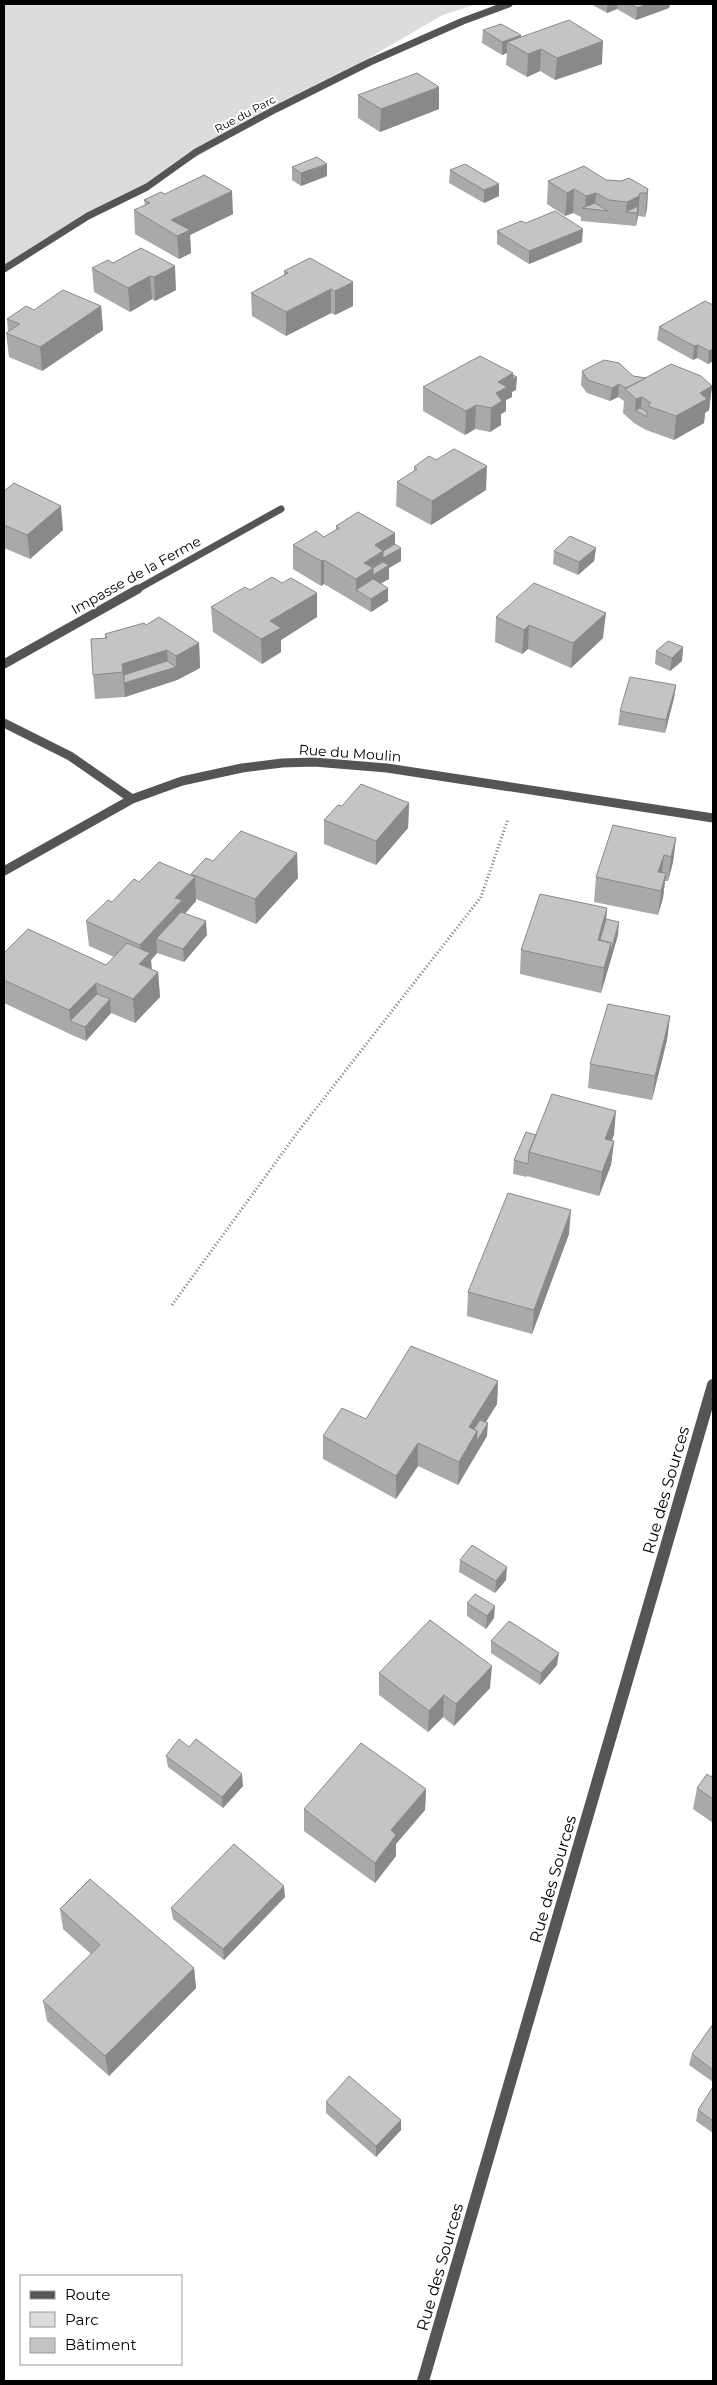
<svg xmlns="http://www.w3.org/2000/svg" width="717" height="2385" viewBox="0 0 717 2385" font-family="Montserrat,sans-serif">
<rect width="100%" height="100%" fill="#fff"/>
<path fill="#dcdcdc" d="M4 4H477L443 15 4 268Z"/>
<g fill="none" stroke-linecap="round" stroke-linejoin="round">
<path stroke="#777" stroke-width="3" stroke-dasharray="1 2.5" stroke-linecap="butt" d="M172 1305 300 1129 481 897 508 819"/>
<path stroke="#555" stroke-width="7" d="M136 590 281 509"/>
<path stroke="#555" stroke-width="9" d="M4 664 138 589
M4 723 70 756 132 799
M4 871 132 799 182 781 242 768 282 763 314 762 387 768 713 818"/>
<path stroke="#555" stroke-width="7" d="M4 269 88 216 147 187 196 152 276 109 370 62 463 21 509 4"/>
<path stroke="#555" stroke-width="12" d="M423 2381 713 1385"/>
</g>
<path fill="#a9a9a9" d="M591 4H670L669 8 636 20 617 9 607 13Z
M483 30 521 37 602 64 555 80 540 71 527 77 506 65 507 53 502 55 482 43Z
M358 95 439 109 380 132 358 118Z
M327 164V176L301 186 292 180V167Z
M450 170 499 196 484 203 449 183Z
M606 180 648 189 647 209 645 217 638 216 636 226 581 221V217L573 213 565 216 547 204 548 181Z
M165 194 233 214 190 235 191 253 179 259 135 234 134 210 145 205 144 200Z
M526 223 582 242 529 264 497 244V231Z
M141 248 176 290 155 301 152 299 130 312 94 292 92 268 113 263Z
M310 258 353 306 335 315 331 313 286 336 252 316 251 293 284 275V271Z
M705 301 713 361 708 364 697 358 693 360 657 340 659 327Z
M101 306 103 330 42 371 9 357 6 333 8 332 7 319Z
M582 371 633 376 712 386 709 410 705 413 704 423 674 440 646 430 634 423 623 413 624 401 618 397 610 401 587 393 581 385Z
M513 373 516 390 512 392V397L506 400V411L501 414V425L490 432 475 429 465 435 423 411V387Z
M414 467 486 490 431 525 396 506 397 482 414 471Z
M4 491 63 530 30 559 4 548Z
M336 526 395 544 401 561 389 568V579L381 583 388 601 371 612 324 584 321 586 293 569V545L324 537 336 530Z
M596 548 594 561 578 575 553 564 554 551Z
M282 583 317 593V617L281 640V652L262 664 213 632 211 607 250 590Z
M496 617 603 638 571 668 528 649 522 654 495 642Z
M146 625 199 643 200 668 177 680 125 697 95 699 93 675 105 638V634Z
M683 647 682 661 670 671 655 664 656 651Z
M676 685 674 698 665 733 618 725 620 711Z
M409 803 408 828 376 865 324 844V820L342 806Z
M676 838 673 862 668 881H665L663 898 658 915 594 902 596 877Z
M213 861 298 878 256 924 196 899V901L185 913 207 935 184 962 157 953 151 960 152 970 158 972 160 997 135 1023 111 1013 86 1041 72 1035 4 1003V953L106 965 114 957 89 946 86 921 139 882 192 876 191 874Z
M607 908 606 919 618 935 601 993 520 974 521 950Z
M670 1016 667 1040 652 1100 588 1088 590 1064Z
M536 1135H614L611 1141H614L611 1165 599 1196 527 1176V1177L513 1174 514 1160Z
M569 1234 532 1334 467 1316 468 1292Z
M498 1381 497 1404 486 1422 487 1436 458 1485 418 1466 396 1499 323 1459V1436L366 1419Z
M460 1560 506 1580 495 1593 459 1572Z
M467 1603 494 1618 486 1629 467 1616Z
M491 1641 557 1665 540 1685 491 1653Z
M379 1673 490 1688 454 1726 443 1717 428 1732 379 1695Z
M166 1756 243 1786 223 1808 168 1767Z
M713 1774V1823L693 1809 697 1788 711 1777Z
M426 1789 425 1810 396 1844V1856L375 1883 304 1831V1809Z
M285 1897 224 1960 173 1919 171 1908Z
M60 1909 194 1968 196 1988 109 2076 47 2021 43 2001 91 1954 63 1929Z
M713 2024V2082L689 2065 692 2054Z
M713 2087V2133L696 2121 698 2110Z
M326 2102 401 2130 376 2157 326 2113Z"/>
<path fill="#898989" d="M607 4H618L617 9 607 13Z
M648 4H670L669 8 636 20 637 8Z
M521 35V48L507 42V53L502 55V42Z
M603 41 602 64 555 80 557 58Z
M541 49 540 71 527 77 528 54Z
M439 87V109L380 132 381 109Z
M327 164V176L301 186V173Z
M499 184V196L484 203V190Z
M574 189 573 213 565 216 567 193Z
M648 189 647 209 645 217 647 193Z
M232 191 233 214 190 235 191 253 179 259 177 236 171 220Z
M596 193 595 209 585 208 586 196Z
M640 193 638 216 636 226 637 213 626 212 625 225 627 202Z
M583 229 582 242 529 264V251Z
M175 266 176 290 155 301 154 277Z
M150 276 152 299 130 312 128 288Z
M353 282V306L335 315V291Z
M331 289V313L286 336V312Z
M101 306 103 330 42 371 40 347Z
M698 345 697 358 693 360 694 346Z
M713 348V361L708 364 709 351Z
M513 373V379L517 377 516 390 512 392V397L506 400V411L501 414V425L490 432 491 408 496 393 498 382Z
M619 384 618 397 610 401 612 388Z
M712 386 709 410 705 413 704 423 674 440 676 416 700 393Z
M642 397 640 413 635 410 634 423 636 399Z
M476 405 475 429 465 435 466 411Z
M487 466 486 490 431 525 432 501Z
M61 506 63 530 30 559 27 535Z
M395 533V551L401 548V561L389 568V579L373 588 356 590V579L364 563 375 545Z
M596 548 594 561 578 575 579 562Z
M324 560V584L321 586V561Z
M388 588V601L371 612V599Z
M317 593V617L281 640V652L262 664 261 639 270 621Z
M606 613 603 638 571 668 573 643Z
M529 625 528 649 522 654 524 630Z
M199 643 200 668 177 680 125 697 122 664 167 650 168 669 176 667V656Z
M683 647 682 661 670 671 672 658Z
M676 685 674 698 665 733 666 720Z
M409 803 408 828 376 865V841Z
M676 838 673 862 668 881 671 857Z
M297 853 298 878 256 924 255 899Z
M664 855 661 880 658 872Z
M666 873 663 898 658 915 661 891Z
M195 877 196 901 183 916 156 939 157 953 151 960 152 978 158 972 160 997 135 1023 133 999 139 964 142 962 140 945 175 898Z
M607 908 605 932 597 951 598 940Z
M206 921 207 935 184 962 183 949Z
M619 922 618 935 601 993 604 968 611 943Z
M96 983 99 1007 70 1021 72 1035 69 1010Z
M110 999 111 1013 86 1041 85 1027Z
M670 1016 667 1040 652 1100 655 1076Z
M616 1111 614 1135 602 1163 605 1139Z
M614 1141 611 1165 599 1196 602 1172Z
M571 1210 569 1234 532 1334 534 1310Z
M498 1381 497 1404 477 1436 488 1423 487 1436 458 1485 459 1462 469 1427Z
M418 1443V1466L396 1499V1476Z
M507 1567 506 1580 495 1593 496 1581Z
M495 1606 494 1618 486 1629 487 1616Z
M559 1653 557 1665 540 1685 541 1673Z
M492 1666 490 1688 454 1726 456 1704Z
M444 1695 443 1717 428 1732 429 1711Z
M242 1774 243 1786 223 1808 222 1797Z
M426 1789 425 1810 396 1844V1856L375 1883V1863L391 1830Z
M284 1886 285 1897 224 1960 223 1949Z
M194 1968 196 1988 109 2076 105 2056Z
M401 2120V2130L376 2157V2146Z"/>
<path fill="#c4c4c4" stroke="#898989" d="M630 4H648L637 8Z
M569 20 603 41 557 58 541 49 528 54 507 42Z
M501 24 521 35 502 42 483 30Z
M417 73 439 87 381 109 358 95Z
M317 157 327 164 301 173 292 167Z
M465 164 499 184 484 190 450 170Z
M584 166 606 180 621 181 629 178 648 189 647 193H640L639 196 627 202 609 200 596 193 586 196 574 189 567 193 548 181Z
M204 175 232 191 171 220 190 230 177 236 134 210 150 203 144 200 161 192 165 194Z
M595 203 608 211 582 208Z
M638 206 637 213 626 212Z
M555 211 583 229 529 251 497 231 521 221 526 223Z
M141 248 175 266 154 277 150 276 128 288 92 268 108 260 113 263Z
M310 258 353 282 335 291 331 289 286 312 251 293 288 273 284 271Z
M63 290 101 306 40 347 6 333 20 324 7 319 26 306 34 310Z
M705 301 713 305V349L709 351 698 345 694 346 659 327Z
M480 356 513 373 498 382 507 387 496 393 502 401 491 408 476 405 466 411 423 387Z
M604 360 619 363 633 376 646 378 626 388 619 384 612 388 588 380 582 371Z
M671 364 701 376 712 386 700 393 707 399 676 416 648 406 651 403 642 397 636 399 625 389Z
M513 375 517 377 513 379Z
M641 408 647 412V417L635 410Z
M454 449 487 466 432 501 397 482 417 469 414 467 429 456 436 460Z
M14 483 61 506 27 535 4 525V491Z
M358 512 395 533 375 545 383 551 364 563 373 568 356 579 324 560 321 561 293 545 316 531 324 537 339 528 336 526Z
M570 536 596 548 579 562 554 551Z
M395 544 401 548 383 558V551Z
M383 562 389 565 373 575V568Z
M272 577 282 583 291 578 317 593 270 621 281 628 261 639 211 607 245 587 250 590Z
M373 579 388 588 371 599 356 590Z
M534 583 606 613 573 643 529 625 524 630 496 617Z
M159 617 199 643 176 656 167 650 122 664 123 672 93 675 91 639 107 638 105 634 144 623 146 625Z
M668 641 683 647 672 658 656 651Z
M167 661 176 667 124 683V675Z
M630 677 676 685 666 720 620 711Z
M361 784 409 803 376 841 324 820 338 805 342 806Z
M613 825 676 838 671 857 664 855 658 872 666 873 661 891 596 877Z
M241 831 297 853 255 899 191 874 206 858 213 861Z
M159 862 195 877 175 898 182 900 140 945 86 921 108 900 112 902 134 879 139 882Z
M540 894 607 908 598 940 611 943 604 968 521 950Z
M181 912 206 921 183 949 156 939Z
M606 919 619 922 610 954 611 943 600 940Z
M28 929 106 965 127 943 150 953 139 964 158 972 133 999 96 983 69 1010 4 980V953Z
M97 994 110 999 85 1027 70 1021Z
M608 1004 670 1016 655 1076 590 1064Z
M552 1094 616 1111 605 1139 614 1141 602 1172 529 1152Z
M526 1132 536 1135 529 1152 528 1164 514 1160Z
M508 1193 571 1210 534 1310 468 1292Z
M411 1346 498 1381 469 1427 477 1431 459 1462 418 1443 396 1476 323 1436 342 1408 366 1419Z
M480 1420 488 1423 477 1441V1431L474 1429Z
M472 1545 507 1567 496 1581 460 1560Z
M475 1594 495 1606 487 1616 467 1603Z
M430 1620 492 1666 456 1704 444 1695 429 1711 379 1673Z
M509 1621 559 1653 541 1673 491 1641Z
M179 1739 189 1747 196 1739 242 1774 222 1797 166 1756Z
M361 1743 426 1789 391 1830 396 1835 375 1863 304 1809Z
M707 1774 711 1777 713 1774V1799L697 1788Z
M234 1844 284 1886 223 1949 171 1908Z
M90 1879 194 1968 105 2056 43 2001 100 1945 60 1909Z
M713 2024V2070L692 2054Z
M349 2076 401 2120 376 2146 326 2102Z
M713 2087V2121L698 2110Z"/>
<g text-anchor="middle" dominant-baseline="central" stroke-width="4" stroke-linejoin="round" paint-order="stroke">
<g font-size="11" fill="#000" stroke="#fff">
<text transform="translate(245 114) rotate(-28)">Rue du Parc</text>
</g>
<g font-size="14" fill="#000" stroke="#fff">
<text transform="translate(136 575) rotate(-29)">Impasse de la Ferme</text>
<text transform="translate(350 753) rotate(4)">Rue du Moulin</text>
</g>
<g font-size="16" fill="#000" stroke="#fff">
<text transform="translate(666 1490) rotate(-74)">Rue des Sources</text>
<text transform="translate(553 1879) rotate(-74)">Rue des Sources</text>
<text transform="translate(440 2267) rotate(-74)">Rue des Sources</text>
</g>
</g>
<rect width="717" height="2385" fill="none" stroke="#000000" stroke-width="10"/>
<rect x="20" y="2275" width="162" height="90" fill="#ffffff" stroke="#999999"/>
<rect x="30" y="2291" width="25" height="8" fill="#555555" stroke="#999999"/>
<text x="65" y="2300" font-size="15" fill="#000000">Route</text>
<rect x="30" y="2312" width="25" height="15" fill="#dcdcdc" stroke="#999999"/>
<text x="65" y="2325" font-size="15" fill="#000000">Parc</text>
<rect x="30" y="2338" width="25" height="15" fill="#c4c4c4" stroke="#999999"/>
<text x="65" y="2350" font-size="15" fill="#000000">Bâtiment</text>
</svg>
